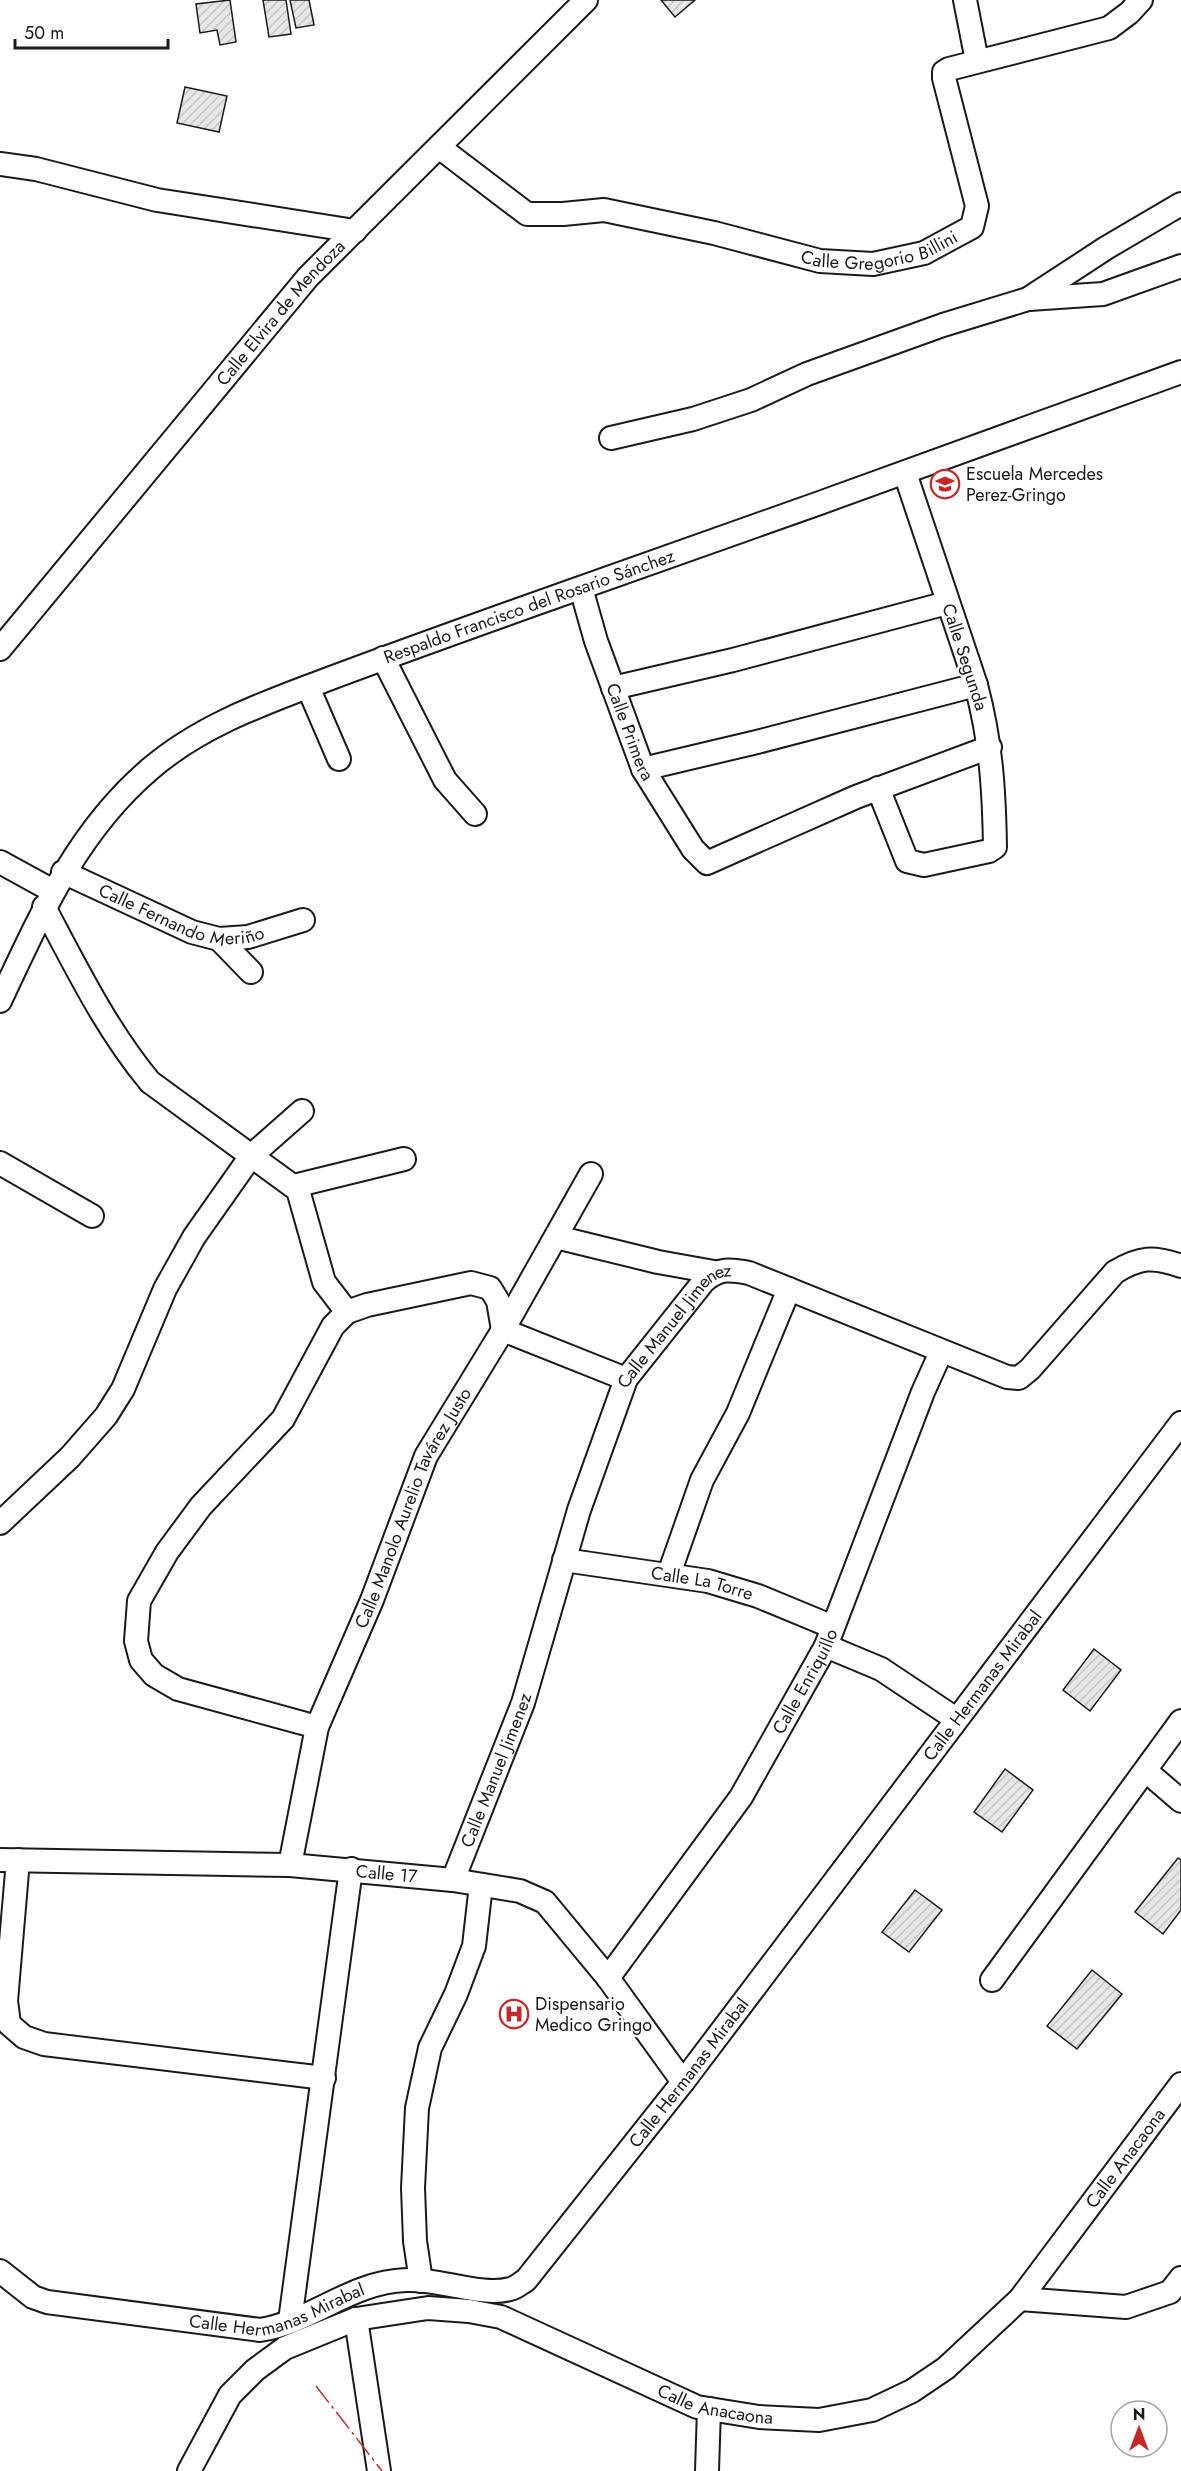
<svg xmlns="http://www.w3.org/2000/svg" width="1181" height="2471" viewBox="0 0 1181 2471" font-family="Jost,sans-serif">
<defs>
<pattern id="building-hatch" width="6" height="6" patternUnits="userSpaceOnUse" patternTransform="scale(1.5)"><rect width="6" height="6" fill="#e6e6e6"/><path d="M-1 1l2-2M0 6l6-6M5 7l2-2" fill="none" stroke="#c5c5c5"/></pattern>
</defs>
<rect width="100%" height="100%" fill="#fff"/>
<path fill="url(#building-hatch)" stroke="#1a1a1a" stroke-width="1.5" d="M230 0 236 42 220 45 217 30 200 33 196 4Z
M263 0H286L291 34 269 37Z
M290 0H309L314 25 296 28Z
M661 0H695L675 17Z
M185 87 227 96 219 132 177 123Z
M1094 1649 1121 1670 1090 1711 1063 1690Z
M1005 1769 1033 1790 1002 1832 974 1812Z
M1178 1858 1181 1860V1910L1163 1934 1135 1912Z
M915 1890 942 1910 909 1952 882 1932Z
M1092 1970 1122 1994 1077 2049 1047 2026Z"/>
<g fill="none" stroke-linecap="round" stroke-linejoin="round">
<g stroke="#1a1a1a" stroke-width="26">
<g id="minor">
<path d="M965 0 977 61"/>
<path id="s1" d="M439 147 527 214H563L604 210 714 233 820 261 873 264 924 253 972 227 977 206 944 78V72L949 69 1109 28 1129 13 1141 0"/>
<path d="M0 164 36 169 157 200 355 231"/>
<path d="M1029 299 1103 294 1181 266"/>
<path d="M611 438 693 419 751 400 807 374 943 325 1028 299 1106 248 1181 204"/>
<path id="s2" d="M581 588 596 641 643 769 693 849 707 863 856 797 990 747"/>
<path id="s3" d="M0 649 308 277 586 0"/>
<path d="M383 658 445 780 475 814"/>
<path d="M308 687 339 759"/>
<path d="M613 688 733 660 947 603"/>
<path d="M643 769 757 742 976 685"/>
<path d="M878 788 907 861 924 865 989 851 995 847C994 788 991 742 976 685L905 473"/>
<path d="M0 862 53 891"/>
<path id="s4" d="M63 872 192 932 219 939 248 937 303 920"/>
<path d="M44 907C76 967 106 1029 150 1082L298 1190 324 1282 347 1312"/>
<path d="M219 939 251 972"/>
<path id="s5" d="M0 1001C40 916 77 831 150 769 200 726 262 704 323 681 392 655 462 630 532 605 749 529 965 451 1181 372"/>
<path d="M0 1163 92 1216"/>
<path d="M294 1186 404 1159"/>
<path d="M556 1237 658 1262 714 1272"/>
<path d="M0 1523 70 1457 106 1416 123 1389 165 1289 194 1237 251 1156 302 1111"/>
<path id="s6" d="M564 1560 708 1581 758 1596 833 1627"/>
<path d="M669 1574 702 1480 738 1413 789 1289"/>
<path d="M826 1646 881 1669 956 1719"/>
<path d="M317 1727 178 1689 154 1675 141 1660 136 1641 139 1601 167 1552 201 1506 283 1419 333 1326 347 1312 367 1305 471 1283 490 1288 498 1301 503 1330 626 1379"/>
<path d="M1146 1771 1181 1801"/>
<path id="s7" d="M0 1860 290 1865 453 1880 520 1891 545 1902 608 1978 683 2082"/>
<path d="M18 1860 6 2001 9 2024 24 2037 44 2044 324 2078"/>
<path id="s8" d="M290 1865 317 1727 372 1600 426 1456 503 1330 591 1174"/>
<path id="s9" d="M453 1880 523 1703 579 1510 626 1379 704 1281C719 1268 730 1269 749 1273L1007 1377 1019 1378 1030 1369 1115 1272C1140 1257 1153 1256 1181 1266"/>
<path id="s10" d="M608 1978 741 1797 826 1646 923 1392 941 1352"/>
<path d="M992 1980 1181 1721"/>
<path id="s11" d="M0 2271 33 2297 47 2302 260 2330C312 2322 350 2282 406 2280 438 2278 482 2297 510 2289 516 2288 521 2283 526 2280L683 2082 1181 1423"/>
<path d="M421 2281 415 2241 413 2188 417 2108 430 2048 456 1994 474 1946 481 1885"/>
<path d="M1020 2299 1126 2307 1170 2292 1181 2278"/>
<path d="M356 2319 379 2471"/>
<path d="M290 2321 351 1869"/>
<path id="s12" d="M189 2471 230 2395 255 2370 285 2348 356 2319 428 2308 469 2311 501 2317 697 2407 759 2417 819 2420 872 2410 912 2391 946 2368 1020 2299 1181 2084"/>
<path d="M707 2471 709 2409"/>
</g>
</g>
<use href="#minor" stroke="#fff" stroke-width="22"/>
<path stroke="#c62828" stroke-width="1.5" stroke-dasharray="21 4.5 3 4.5" stroke-linecap="butt" d="M316 2386 382 2471"/>
</g>
<defs>
<g id="school-ring" transform="scale(1.5)"><circle r="9.5" fill="#fff" stroke="#c62828" stroke-width="1.5"/><path d="M0-5L7-2L0 1L-7-2ZM-4 1L0 2.5L4 1V4Q0 6-4 4Z" fill="#c62828"/></g>
<g id="hospital-ring" transform="scale(1.5)"><circle r="9.5" fill="#fff" stroke="#c62828" stroke-width="1.5"/><path d="M-5-5h3v3.5h4V-5h3V5h-3V1.5h-4V5h-3Z" fill="#c62828"/></g>
</defs>
<g fill-rule="evenodd">
<use href="#school-ring" x="945" y="484"/>
<use href="#hospital-ring" x="514" y="2014"/>
</g>
<g text-anchor="middle" dominant-baseline="central" stroke-width="4.5" stroke-linejoin="round" paint-order="stroke">
<g font-size="18" fill="#1a1a1a" stroke="#fff">
<text stroke="none"><textPath href="#s1" startOffset="471">Calle Gregorio Billini</textPath></text>
<text stroke="none"><textPath href="#s3" startOffset="438">Calle Elvira de Mendoza</textPath></text>
<text stroke="none"><textPath href="#s5" startOffset="693">Respaldo Francisco del Rosario Sánchez</textPath></text>
<text transform="translate(965 657) rotate(72)">Calle Segunda</text>
<text stroke="none"><textPath href="#s2" startOffset="152">Calle Primera</textPath></text>
<text stroke="none"><textPath href="#s4" startOffset="128">Calle Fernando Meriño</textPath></text>
<text stroke="none"><textPath href="#s9" startOffset="604">Calle Manuel Jimenez</textPath></text>
<text stroke="none"><textPath href="#s8" startOffset="380">Calle Manolo Aurelio Tavárez Justo</textPath></text>
<text stroke="none"><textPath href="#s6" startOffset="140">Calle La Torre</textPath></text>
<text stroke="none"><textPath href="#s10" startOffset="357">Calle Enriquillo</textPath></text>
<text stroke="none"><textPath href="#s11" startOffset="1300">Calle Hermanas Mirabal</textPath></text>
<text stroke="none"><textPath href="#s9" startOffset="118">Calle Manuel Jimenez</textPath></text>
<text stroke="none"><textPath href="#s7" startOffset="387">Calle 17</textPath></text>
<text stroke="none"><textPath href="#s11" startOffset="814">Calle Hermanas Mirabal</textPath></text>
<text stroke="none"><textPath href="#s12" startOffset="1137">Calle Anacaona</textPath></text>
<text stroke="none"><textPath href="#s11" startOffset="292">Calle Hermanas Mirabal</textPath></text>
<text stroke="none"><textPath href="#s12" startOffset="615">Calle Anacaona</textPath></text>
</g>
<g font-size="18" fill="#1a1a1a" stroke="#fff" text-anchor="start">
<text x="966" y="474">Escuela Mercedes<tspan x="966" dy="21">Perez-Gringo</tspan></text>
<text x="535" y="2004">Dispensario<tspan x="535" dy="21">Medico Gringo</tspan></text>
</g>
</g>
<g transform="translate(1139 2429)"><circle r="28" fill="#ffffff" stroke="#a3a3a3" stroke-width="1.5"/>
<path d="M0-4.5L10 22L0 15L-10 22Z" fill="#c62828"/>
<text y="-9" font-size="16" font-weight="bold" text-anchor="middle" fill="#1a1a1a">N</text>
</g>
<path d="M15 39v9h153v-9" fill="none" stroke="#1a1a1a" stroke-width="3"/>
<text x="24" y="39" font-size="18" fill="#1a1a1a" stroke="#ffffff" stroke-width="4.5" paint-order="stroke">50 m</text>
</svg>
